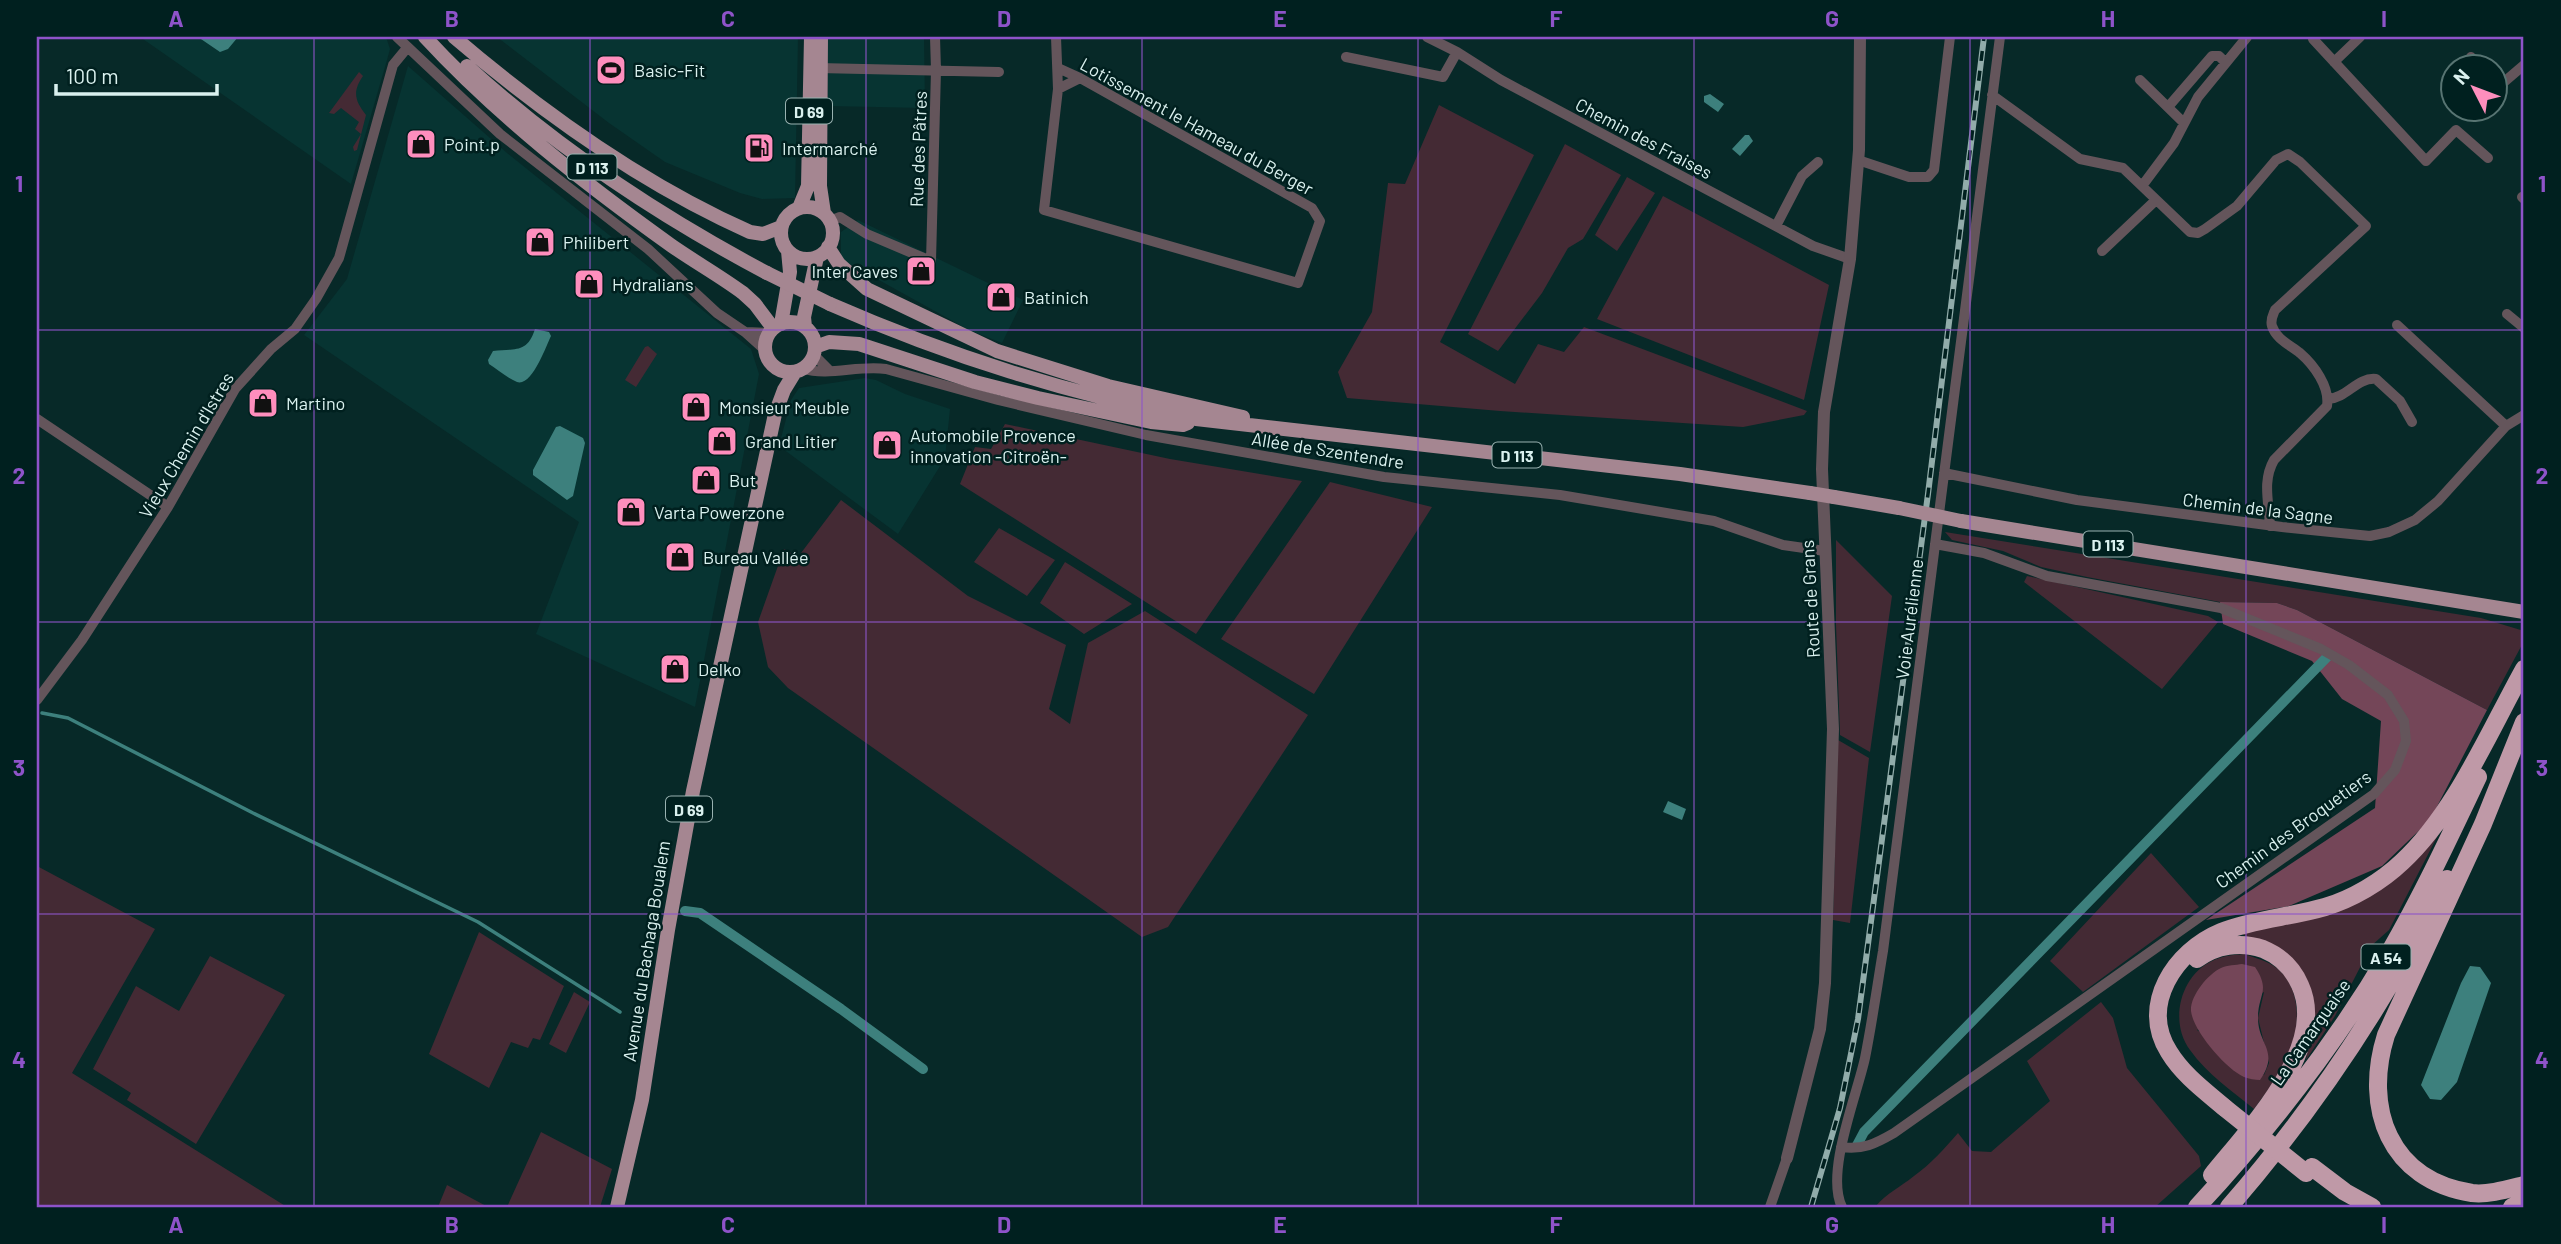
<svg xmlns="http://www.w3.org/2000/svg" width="2561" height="1244" viewBox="0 0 2561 1244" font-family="Barlow,sans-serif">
<rect width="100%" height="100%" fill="#072928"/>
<path fill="#073432" d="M140 37H386L390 49 387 60 351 184Z
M497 37H798L795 198 762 199 740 193 665 162 609 123Z
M828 37H924L925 108 828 106Z
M408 66 507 153 751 349 759 374 695 707 536 634 579 522 304 335 347 279Z
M858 220 1023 300 1002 343 969 330 841 259V232Z
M865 378 876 380 905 394 950 409 945 458 898 534 779 446 791 400 799 388Z"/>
<path fill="#442a34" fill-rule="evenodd" d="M359 72 363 76C352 92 355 101 366 115L357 150 354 151 353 147 361 134 355 129 359 122 341 108 334 114 329 113Z
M1439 105 1534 155 1440 342 1515 384 1538 344 1564 352 1584 327 1807 411 1804 415 1743 427 1500 411 1347 398 1338 372 1372 312 1388 183 1405 184Z
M1565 144 1621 175 1583 239 1568 248 1542 293 1498 351 1468 334Z
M1627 177 1655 193 1617 251 1595 235Z
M1663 196 1829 285 1804 400 1597 319Z
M648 346 657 354 636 387 625 380 645 347Z
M1005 424 1170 459 1302 481 1196 634 960 484 975 447 991 449Z
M1330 482 1432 507 1314 694 1221 639Z
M841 500 968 596 1066 645 1049 709 1070 724 1088 643 1145 611 1308 715 1168 927 1142 937 788 688 768 667 758 622 784 549 798 557Z
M999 528 1055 560 1027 596 974 562Z
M1945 532 2481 618 2524 631V641L2487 710 2297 610 2277 603 2220 602 2087 577 2041 567 2003 551 1952 540Z
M1836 540 1892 596 1870 752 1840 735 1836 625Z
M1065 562 1132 604 1084 634 1040 603Z
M2027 576 2208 616 2218 622 2162 689 2024 582Z
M1838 740 1869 758 1850 923 1833 920Z
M2438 835 2389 930 2371 946 2335 1016 2306 1060 2313 1023 2312 995 2307 980 2240 932 2319 913 2423 851Z
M2151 853 2199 907 2083 992 2050 961Z
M37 866 155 929 72 1073 287 1207H37Z
M479 932 564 986 540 1040 533 1038 528 1048 511 1042 489 1088 429 1054Z
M2244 954C2256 958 2268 961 2278 969 2304 991 2300 1037 2285 1065 2276 1080 2264 1095 2254 1109 2232 1091 2207 1074 2190 1050 2169 1022 2180 976 2212 961 2222 956 2232 955 2244 954ZM2264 992 2258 1018 2269 1063 2264 1075 2197 1030Z
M210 956 285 995 196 1144 127 1100 131 1093 93 1069 136 986 179 1011Z
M574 992 590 1002 566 1053 549 1044Z
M2101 1002 2113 1018 2127 1068 2199 1156 2201 1166 2155 1207H1875C1888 1192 1899 1188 1914 1176 1931 1164 1944 1149 1958 1133L1972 1151 1991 1152 2050 1101 2027 1061Z
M541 1132 612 1169 600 1207H507Z
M447 1185 488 1207H438Z"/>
<path fill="#744658" d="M2220 602 2277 603 2297 610 2487 710 2430 820 2382 866 2289 906 2206 920 2375 808 2381 721 2342 699 2312 661 2223 624Z
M2242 964 2255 967C2271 991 2258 994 2258 1018 2258 1045 2280 1051 2260 1080 2255 1080 2249 1079 2244 1077 2226 1069 2193 1031 2191 1011 2190 996 2208 974 2221 968 2227 965 2236 965 2242 964Z"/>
<path fill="#3d807d" d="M198 37H238L228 49 220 52Z
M1710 94 1724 104 1718 112 1704 102V96Z
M1745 135H1749L1753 141 1740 156 1732 149Z
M535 329 549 332 551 336C546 346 532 387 517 382 507 378 497 369 489 364L488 360 493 351C515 348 527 354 535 329Z
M560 426 583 438 585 443 573 496 567 500 533 475V470L556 427Z
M1668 801 1686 809 1682 820 1663 812Z
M2470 966 2480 967 2491 983 2457 1082 2441 1100 2430 1099 2421 1085 2461 983Z"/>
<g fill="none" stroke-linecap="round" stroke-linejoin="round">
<path stroke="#3d807d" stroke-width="3.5" d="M42 713 68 718 253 813 478 922 620 1012"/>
<path stroke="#3d807d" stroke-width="10" d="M685 911 700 913 841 1009 923 1069
M1856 1147 1864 1132 2328 656"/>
<path stroke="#64555b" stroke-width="10" d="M397 37 500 134 648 249 717 313 745 332 765 350
M1056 37 1058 89 1044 210 1298 283 1320 221 1312 208 1080 78 1058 68
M1427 37 1457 52 1501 80 1813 246 1850 259
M2313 39 2426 161 2456 130 2488 158
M1346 57 1443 77 1457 52
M2471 57 2479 66
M2334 62 2360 37
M818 68 999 72
M2140 80 2184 123
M2494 86 2497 88 2524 65
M1058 89 1080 78
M1992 95 2080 159 2123 168 2190 232 2198 233 2205 229 2237 206 2276 160 2288 154 2300 162 2366 226 2275 310C2273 315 2270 320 2272 326 2276 339 2290 345 2300 353 2314 365 2330 387 2327 406L2274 460C2262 481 2269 502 2270 526
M2168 107 2212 56H2219L2225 62
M1858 160 1909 177H1928L1934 170 1950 37
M2142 186 2174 143 2198 97 2247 37
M2522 197 2524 199
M830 221 840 217 867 234 931 261 936 70 935 37
M1776 226 1802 176 1818 162
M2102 251 2156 200
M2507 314 2524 328
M2397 325 2506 426
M746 332 769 333
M814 355 828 369
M803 369C830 376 859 365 886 369L998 400 1146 435 1384 477 1560 495 1714 521 1783 545 1825 551
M2328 399C2347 398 2357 377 2376 379L2400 401 2412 422
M37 419 168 507
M1944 473 2077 500 2282 527 2370 536 2389 532 2415 520 2438 501 2506 426 2524 415
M37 700 82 640 168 507 235 389 271 349 295 329 316 299 339 258 393 65 407 48
M1841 1147C1863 1150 1875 1144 1894 1133L2374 794 2395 770 2406 741 2404 721 2388 695 2349 665 2321 649 2221 608 2047 576 1984 553 1935 544
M1770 1207 1787 1158
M1842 1207C1825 1173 1857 1095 1865 1058 1872 1023 1877 987 1883 951L2000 37"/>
<path stroke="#64555b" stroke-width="12" d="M1787 1158 1820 1029 1825 983 1833 729 1822 469 1824 412 1850 259 1859 150 1860 37"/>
<path stroke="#a58691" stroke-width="14" d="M425 37C498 116 584 183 672 246 695 262 720 276 743 293L755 304 773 328
M454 37C544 114 642 184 750 232L763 234 781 227
M821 37 820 186 824 213
M467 66C558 149 659 216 767 273
M781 233a26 26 0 1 1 52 0a26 26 0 1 1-52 0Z
M799 208 808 186 811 37
M828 247 839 264 867 289 997 351 1108 386 1243 417
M830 304C951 357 1067 393 1196 419L1680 474 1810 493
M765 347a25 25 0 1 1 50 0a25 25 0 1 1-50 0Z
M781 324 790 272 788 251
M805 327 804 317 817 257
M815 347 829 342 859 344 975 382 1038 398 1151 422 1183 425 1188 423
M1834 497 1899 508
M1961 521 2524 612
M617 1207 642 1100 668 930 693 791 775 414 784 390 795 372"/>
<path stroke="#bf99a7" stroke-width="18" d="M2524 722 2483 824 2386 1035C2363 1108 2389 1180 2472 1193 2488 1195 2508 1189 2524 1185
M2197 959C2215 945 2241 941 2263 949 2280 956 2293 969 2300 985 2329 1048 2248 1130 2212 1175
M2225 1108C2205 1091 2183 1075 2169 1052 2139 1005 2175 951 2221 932 2254 919 2291 917 2325 907 2352 899 2381 882 2402 862 2455 813 2489 732 2524 669
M2312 1167 2345 1192 2372 1207
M2197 1207C2269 1129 2335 1045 2389 953 2422 896 2450 836 2478 777
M2229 1207C2315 1108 2389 997 2447 879
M2512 1207 2524 1201"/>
<g stroke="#91acaa" stroke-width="6">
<path id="rail" d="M1811 1207 1840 1108 1858 1019 1928 494 1984 37"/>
</g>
<use href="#rail" stroke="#00201f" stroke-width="3.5" stroke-dasharray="10" stroke-linecap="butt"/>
<path stroke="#a58691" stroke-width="14" d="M767 273 830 304
M1810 493 1834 497
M1899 508 1961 521"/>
<path stroke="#bf99a7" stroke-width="18" d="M2225 1108 2306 1173"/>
</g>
<path fill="none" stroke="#8e53c9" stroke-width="2" stroke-opacity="0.55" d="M314 37V1207M590 37V1207M866 37V1207M1142 37V1207M1418 37V1207M1694 37V1207M1970 37V1207M2246 37V1207M37 330H2524M37 622H2524M37 914H2524"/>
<defs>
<g id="stadium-square" transform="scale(1.575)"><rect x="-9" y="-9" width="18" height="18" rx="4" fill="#fe8ebd" stroke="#00201f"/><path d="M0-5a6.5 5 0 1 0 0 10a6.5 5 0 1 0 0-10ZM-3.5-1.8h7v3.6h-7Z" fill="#111"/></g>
<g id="shop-square" transform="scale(1.575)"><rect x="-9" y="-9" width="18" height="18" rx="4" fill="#fe8ebd" stroke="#00201f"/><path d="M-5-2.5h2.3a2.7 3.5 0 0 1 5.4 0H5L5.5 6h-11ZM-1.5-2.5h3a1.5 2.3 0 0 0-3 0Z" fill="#111"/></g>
<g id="fuel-square" transform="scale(1.575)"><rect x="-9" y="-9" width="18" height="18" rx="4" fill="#fe8ebd" stroke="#00201f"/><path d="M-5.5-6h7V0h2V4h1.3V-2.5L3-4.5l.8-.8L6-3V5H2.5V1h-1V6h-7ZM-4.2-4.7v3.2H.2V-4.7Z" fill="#111"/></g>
</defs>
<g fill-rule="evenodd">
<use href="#stadium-square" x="611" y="70"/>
<use href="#shop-square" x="421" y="144"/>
<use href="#fuel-square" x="759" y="148"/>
<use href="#shop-square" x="540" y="242"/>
<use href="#shop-square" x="921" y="271"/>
<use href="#shop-square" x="589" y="284"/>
<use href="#shop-square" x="1001" y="297"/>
<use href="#shop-square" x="263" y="403"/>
<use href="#shop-square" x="696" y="407"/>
<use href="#shop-square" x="722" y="441"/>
<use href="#shop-square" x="887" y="445"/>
<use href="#shop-square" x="706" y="480"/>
<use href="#shop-square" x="631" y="512"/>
<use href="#shop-square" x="680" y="557"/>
<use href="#shop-square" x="675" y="669"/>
</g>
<g text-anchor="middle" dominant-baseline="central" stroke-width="5" stroke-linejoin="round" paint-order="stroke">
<g fill="#00201f" stroke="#99b2b1" stroke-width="2">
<rect x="786" y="98.5" width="46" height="25" rx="5"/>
<rect x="567.5" y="154.5" width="49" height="25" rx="5"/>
<rect x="1492.5" y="442.5" width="49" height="25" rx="5"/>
<rect x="2083.5" y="531.5" width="49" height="25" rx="5"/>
<rect x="666" y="796.5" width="46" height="25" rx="5"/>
<rect x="2361.5" y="944.5" width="49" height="25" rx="5"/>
</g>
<g font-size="16" font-weight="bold" fill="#daf1ef">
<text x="809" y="111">D 69</text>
<text x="592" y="167">D 113</text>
<text x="1517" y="455">D 113</text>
<text x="2108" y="544">D 113</text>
<text x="689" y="809">D 69</text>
<text x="2386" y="957">A 54</text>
</g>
<g font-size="18" fill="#daf1ef" stroke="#00201f" text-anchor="start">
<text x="634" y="70">Basic-Fit</text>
<text x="444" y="144">Point.p</text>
<text x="782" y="148">Intermarché</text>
<text x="563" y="242">Philibert</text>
<text x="898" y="271" text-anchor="end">Inter Caves</text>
<text x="612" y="284">Hydralians</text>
<text x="1024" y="297">Batinich</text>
<text x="286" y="403">Martino</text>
<text x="719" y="407">Monsieur Meuble</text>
<text x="910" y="435">Automobile Provence<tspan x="910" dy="21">innovation -Citroën-</tspan></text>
<text x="745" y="441">Grand Litier</text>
<text x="729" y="480">But</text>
<text x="654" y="512">Varta Powerzone</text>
<text x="703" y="557">Bureau Vallée</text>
<text x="698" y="669">Delko</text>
</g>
<g font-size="18" fill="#daf1ef" stroke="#00201f">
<text transform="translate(1197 126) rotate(29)">Lotissement le Hameau du Berger</text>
<text transform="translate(1644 138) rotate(28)">Chemin des Fraises</text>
<text transform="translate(918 149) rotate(-88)">Rue des Pâtres</text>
<text transform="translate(186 445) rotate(-59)">Vieux Chemin d'Istres</text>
<text transform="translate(1328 450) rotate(9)">Allée de Szentendre</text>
<text transform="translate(2258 508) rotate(7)">Chemin de la Sagne</text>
<text transform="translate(1810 599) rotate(-93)">Route de Grans</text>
<text transform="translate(1909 619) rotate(-83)">Voie Aurélienne</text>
<text transform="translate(2293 829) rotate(-36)">Chemin des Broquetiers</text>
<text transform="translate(646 951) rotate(-81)">Avenue du Bachaga Boualem</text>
<text transform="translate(2310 1032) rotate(-55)">La Camarguaise</text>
</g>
</g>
<rect width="2561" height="1244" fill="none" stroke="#00201f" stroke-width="77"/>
<g transform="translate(2474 88) rotate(312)"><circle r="33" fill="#00201f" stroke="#577472" stroke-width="2"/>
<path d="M0-5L12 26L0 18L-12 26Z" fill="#fe8ebd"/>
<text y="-10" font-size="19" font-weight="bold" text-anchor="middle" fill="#daf1ef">N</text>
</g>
<path d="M56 84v10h161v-10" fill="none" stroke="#daf1ef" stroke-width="3.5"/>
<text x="66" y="84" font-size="21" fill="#daf1ef" stroke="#00201f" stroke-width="5" paint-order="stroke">100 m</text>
<rect x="38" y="38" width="2484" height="1168" fill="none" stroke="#8e53c9" stroke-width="2.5"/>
<g font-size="23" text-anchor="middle" font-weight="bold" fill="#8e53c9">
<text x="176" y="27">A</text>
<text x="452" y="27">B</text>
<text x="728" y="27">C</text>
<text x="1004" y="27">D</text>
<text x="1280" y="27">E</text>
<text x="1556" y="27">F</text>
<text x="1832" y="27">G</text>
<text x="2108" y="27">H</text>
<text x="2384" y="27">I</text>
<text x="19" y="192">1</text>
<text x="2542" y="192">1</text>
<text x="19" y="484">2</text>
<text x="2542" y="484">2</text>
<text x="19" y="776">3</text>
<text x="2542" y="776">3</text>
<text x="19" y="1068">4</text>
<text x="2542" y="1068">4</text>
<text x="176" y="1233">A</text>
<text x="452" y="1233">B</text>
<text x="728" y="1233">C</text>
<text x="1004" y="1233">D</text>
<text x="1280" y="1233">E</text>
<text x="1556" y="1233">F</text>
<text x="1832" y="1233">G</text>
<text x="2108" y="1233">H</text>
<text x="2384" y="1233">I</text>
</g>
</svg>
